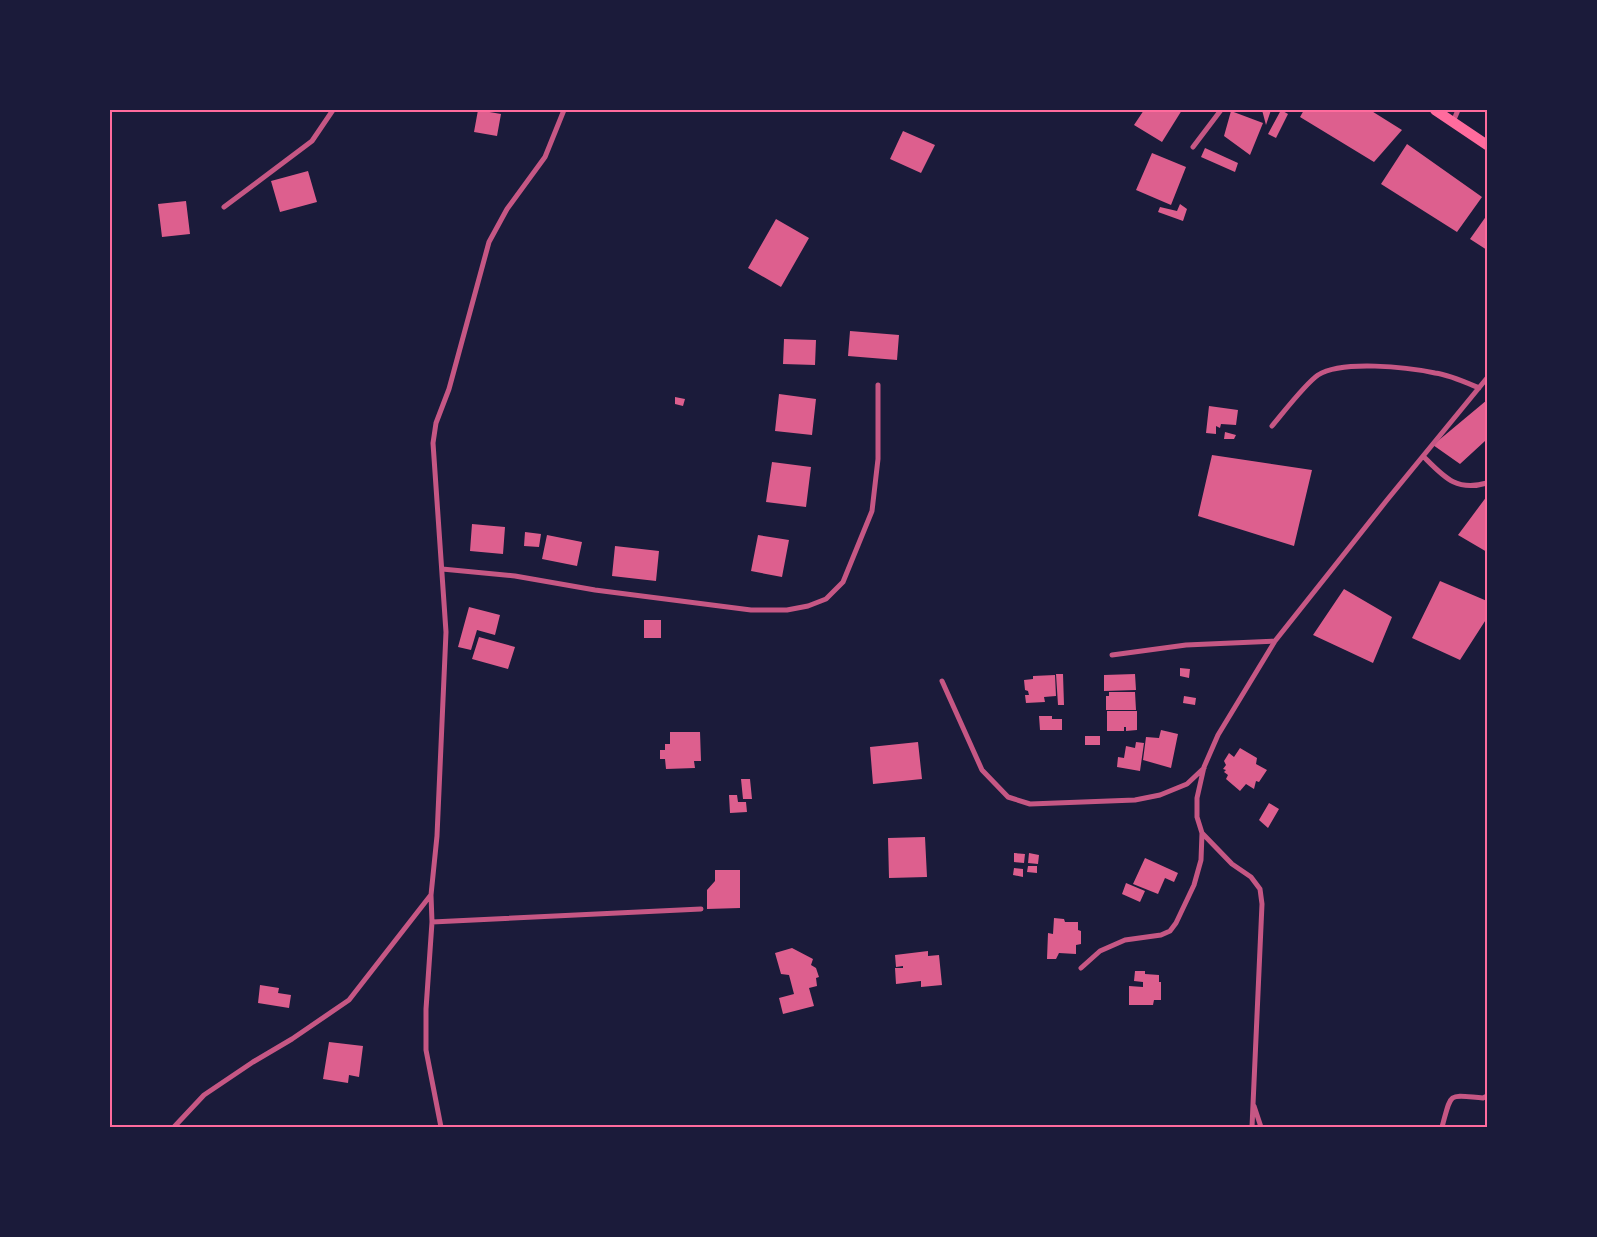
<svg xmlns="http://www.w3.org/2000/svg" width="1597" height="1237" viewBox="0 0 1597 1237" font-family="'DM Sans',sans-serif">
<rect width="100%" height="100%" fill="#1b1b3a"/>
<path fill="#dd5f8e" d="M478 110 501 114 497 136 474 132Z
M1144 110H1182L1162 142 1134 125Z
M1262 110H1271L1266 125Z
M1281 110 1288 114 1276 138 1268 134Z
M1304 110H1370L1402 130 1374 162 1300 117Z
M1231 111 1263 123 1250 155 1224 136Z
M903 131 935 145 921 173 890 159Z
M1407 144 1482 197 1457 232 1381 184Z
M1205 148 1238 163 1235 172 1201 157Z
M1152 153 1186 167 1171 205 1136 190Z
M308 171 317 202 280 212 271 181Z
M186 201 190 234 162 237 158 204Z
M1180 204 1187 209 1183 221 1158 212 1160 207 1177 211Z
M1487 215V250L1470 239Z
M776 219 809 238 781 287 748 268Z
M850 331 899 335 897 360 848 356Z
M784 339 816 340 815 365 783 364Z
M779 394 816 399 812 435 775 431Z
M675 397 685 399 683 406 675 404Z
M1487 400V442L1485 441 1460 464 1433 445Z
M1209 406 1238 410 1236 425 1221 424 1220 428 1216 426V434L1206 433Z
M1225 432 1236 435 1234 439H1224Z
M1212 455 1312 470 1294 546 1198 516Z
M772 462 811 467 806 507 766 502Z
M1487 496V552L1458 535Z
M472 524 505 527 503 554 470 551Z
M525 532 541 534 539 547 524 546Z
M547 535 582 542 577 566 542 559Z
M758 535 789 540 782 577 751 571Z
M615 546 659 551 656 581 612 576Z
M1440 581 1487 601V618L1460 660 1412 638Z
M1344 589 1392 617 1373 663 1313 635Z
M469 607 500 615 495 635 477 630 471 650 458 647Z
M644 620H661V638H644Z
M479 637 515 647 508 669 472 659Z
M1180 668 1190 669 1189 678 1180 676Z
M1056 674H1063L1064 705H1058Z
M1135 674 1136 690 1104 691V675Z
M1055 675 1056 696 1044 697 1045 702 1026 703 1025 695H1029L1028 691 1025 690 1024 680 1033 679V676Z
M1109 692H1135L1136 710H1106V696H1109Z
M1184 696 1196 698 1195 705 1183 703Z
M1107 711H1137V730L1126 731V727H1124V731H1107Z
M1039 716H1052V719H1062V730H1040Z
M1161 730 1178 734 1171 768 1143 760 1146 737 1159 738Z
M670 732H700L701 761H694L695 768 666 769 665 759H660V750H665V744H670Z
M1085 736H1100V745H1085Z
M918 742 922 779 873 784 870 747Z
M1136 742 1144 743 1140 771 1117 767 1118 757 1124 758 1126 746 1135 748Z
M1240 748 1257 758 1256 764 1267 770 1259 782 1256 781 1254 789 1246 784 1240 791 1226 779 1228 775 1224 772 1226 770 1223 769 1226 765 1224 761 1229 753 1234 757Z
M741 779H750L752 799H743Z
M729 795H737L738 802H746L747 812 730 813Z
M1269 803 1279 809 1268 828 1259 820Z
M925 837 927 877 889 878 888 838Z
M1014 853 1025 854 1024 863 1014 862Z
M1029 853 1039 855 1038 864 1028 863Z
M1145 858 1178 873 1174 882 1165 878 1158 894 1133 884Z
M1028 866H1037V873L1027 872Z
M1014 868 1023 869V877L1013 875Z
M715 870H740V908L707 909V890L715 881Z
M1126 883 1145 891 1140 902 1122 894Z
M1054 918 1064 919 1065 922H1078V930L1081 931V944L1076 945V954L1059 953 1056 959H1047L1048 933 1053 934Z
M792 948 813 959 811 965 816 968 819 977 816 978 817 986 809 988 814 1006 783 1014 779 998 794 994 789 975 781 974 775 953Z
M928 951V956L939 955 942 985 921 987V981L896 984 895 968H903V966L896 967 895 955Z
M1135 971H1145V974L1159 975V982H1161V1000H1154L1153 1005H1129V986L1143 987V982L1134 981Z
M260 985 279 988 278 993 291 995 289 1008 258 1003Z
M329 1042 363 1046 359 1077 349 1075 348 1083 323 1079Z"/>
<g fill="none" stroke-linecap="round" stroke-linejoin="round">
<path stroke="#c65784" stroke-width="5" d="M1453 122 1458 110
M1193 147 1221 110
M224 207 312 141 333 110
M1272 426C1283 413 1305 384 1318 375 1342 360 1407 367 1435 373 1450 375 1465 382 1479 388
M1423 456C1444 477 1456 492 1487 483
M442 569 515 576 595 590 751 610H787L808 606 826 599 843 582 872 511 878 459V385
M1112 655 1186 645 1275 641
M942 681 982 770 1008 797 1030 804 1135 800 1160 795 1187 784 1204 768
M1202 833 1232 864 1251 877 1260 889 1262 904 1252 1127
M432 922 701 909
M1081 968 1100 951 1125 940 1161 935 1170 931 1176 923 1194 885 1201 860 1202 833 1197 817V798L1204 767 1218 735 1275 641 1387 500 1487 378
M1254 1106 1261 1127
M174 1127 204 1095 253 1062 292 1039 349 1000 430 896
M441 1127 426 1050V1009L432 922 431 895 437 836 446 632 433 443 436 423 449 389 489 242 507 209 545 157 564 110
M1442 1127C1452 1091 1447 1095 1483 1098L1487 1096"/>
<path stroke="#ff6b9d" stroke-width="10" d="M1435 110 1487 145"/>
</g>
<rect width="1597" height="1237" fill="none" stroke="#1b1b3a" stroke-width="222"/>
<rect x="111" y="111" width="1375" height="1015" fill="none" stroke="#ff6b9d" stroke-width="2"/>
</svg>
